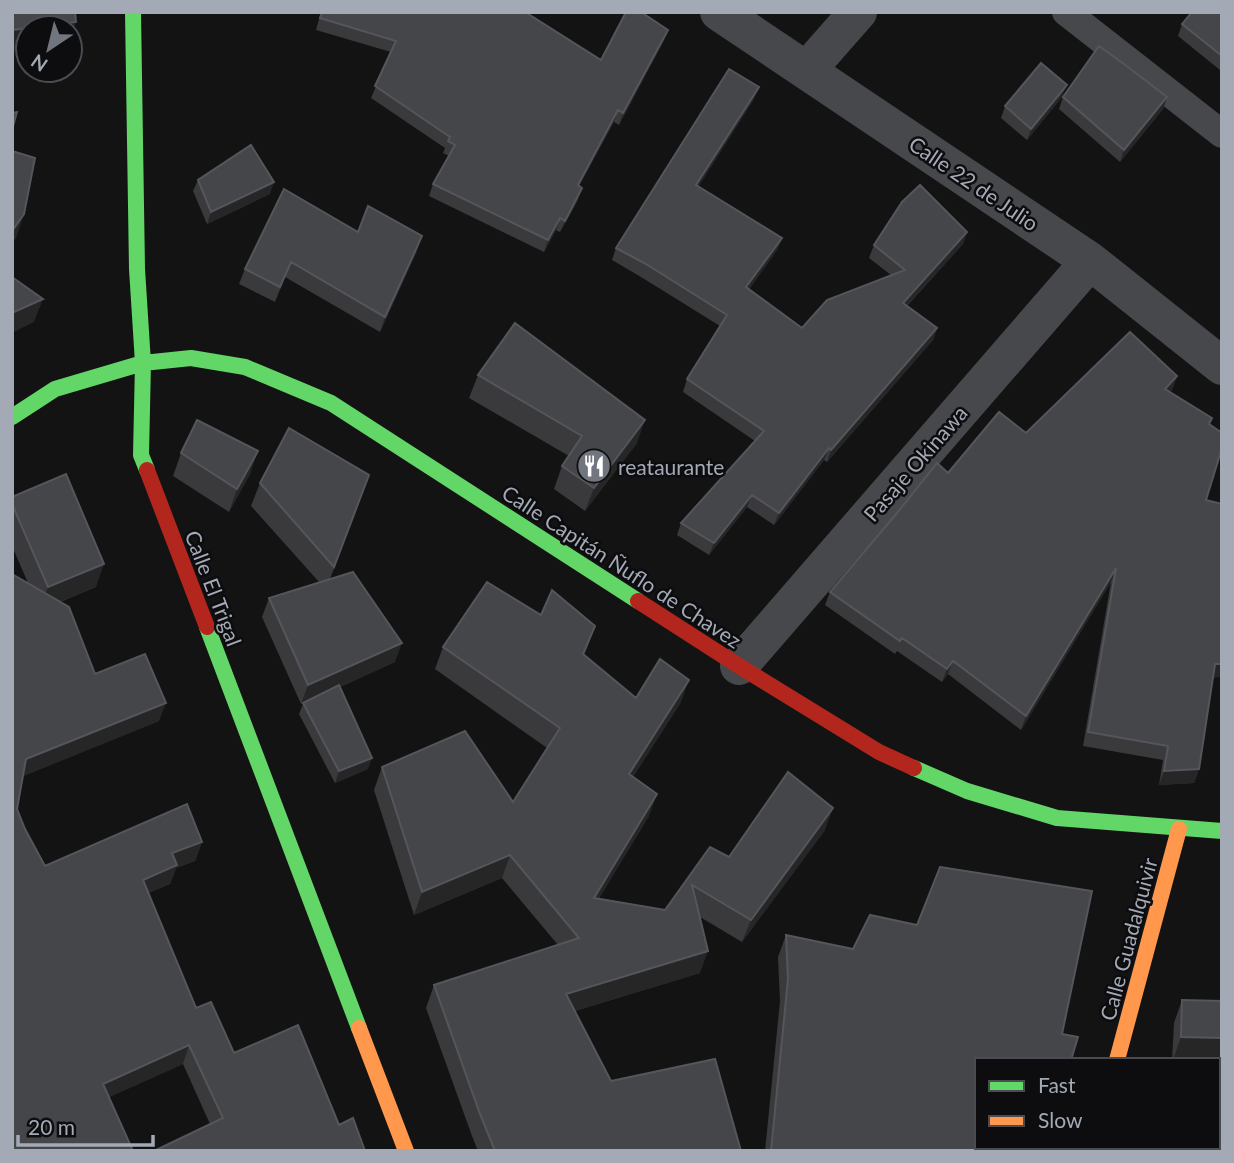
<svg xmlns="http://www.w3.org/2000/svg" width="1234" height="1163" viewBox="0 0 1234 1163" font-family="Lato,sans-serif">
<rect width="100%" height="100%" fill="#131313"/>
<g fill="none" stroke-linecap="round" stroke-linejoin="round">
<path stroke="#47484c" stroke-width="28" d="M1066 12 1222 134"/>
<path stroke="#47484c" stroke-width="38" d="M719 12 1090 261 1222 366
M807 70 858 12
M739 666 1090 261"/>
<path stroke="#63d668" stroke-width="16" d="M133 12 137 269 143 363 141 455 147 470
M12 417 55 389 143 363 191 358 245 367 331 403 638 601
M207 627 359 1028
M914 768 967 791 1057 818 1222 831
M1092 1151 1093 1147"/>
<path stroke="#ff974d" stroke-width="16" d="M359 1028 406 1151
M1117 1060 1179 829"/>
<path stroke="#b3261e" stroke-width="16" d="M147 470 207 627
M638 601 739 666 879 752 914 768"/>
</g>
<path fill="#3a3a3d" d="M321 12H525L601 60 668 30 663 42 619 125 614 122 579 186 578 200 560 232 556 230 544 252 429 196 433 184 449 156 443 153 445 148 371 98 391 52 316 30Z
M1222 12V68L1220 70 1178 36 1182 24Z
M1062 97 1027 140 1001 118 1005 106Z
M1063 97H1167L1163 109 1120 162 1059 109Z
M754 99 698 187 782 238 777 250 749 289 802 328 891 275 869 258 874 245 967 232 963 244 907 306 937 328 933 340 827 462 824 460 774 525 747 507 709 555 677 535 681 523 755 441 683 392 687 379 720 326 641 277 612 260 616 248Z
M198 180 270 194 207 224 193 191Z
M358 232 417 251 380 332 285 277 275 302 239 284 245 269Z
M478 375 637 443 585 511 554 489 562 466 569 456 469 398Z
M1177 376 1172 390 1170 392 1209 424 1206 500 1213 677 1199 769 1194 783 1159 785 1163 760 1083 746 1111 582 1021 730 948 674 942 682 897 651 895 654 825 605 830 592 948 473 1026 433Z
M181 453 250 474 229 512 173 476Z
M369 475 330 579 395 662 340 687 368 769 335 783 299 714 303 704H301L262 617 269 598 319 582 251 506 260 483Z
M12 497 96 587 60 602 95 674 159 721 23 776 17 809 25 829 45 866 202 842 195 861 176 868 170 884 148 893 196 1008 234 1053 339 1125 365 1151 210 1124 183 1064 109 1097 12 1151V574L28 583 12 546Z
M541 615 595 626 584 655 636 698 681 702 633 777 649 816 599 898 665 910 710 847 729 857 825 830 742 942 700 917V973L575 1011 611 1081 741 1151H478L472 1136 426 1008 434 985 558 945 502 878 414 915 374 790 382 767 513 802 547 748 435 669 443 647Z
M786 935 977 1060 1041 1151H765L780 1001 778 957Z
M1182 1000 1222 1001V1060H1172L1174 1023Z
M1154 1147H1218L1222 1151H1153Z"/>
<path fill="#262627" d="M76 22 70 39V28H28V50L12 52V30Z
M668 30 663 42 619 125 623 113Z
M1067 85 1062 97 1027 140 1031 129Z
M759 87 754 99 691 198 696 185Z
M1167 97 1163 109 1120 162 1124 150Z
M618 110 614 122 573 197 578 185Z
M274 182 270 194 207 224 211 212Z
M582 188 578 200 560 232 565 221Z
M24 214 16 238 12 242V231Z
M560 218 556 230 544 252 548 240Z
M967 232 963 244 898 315 903 303Z
M422 236 417 251 380 332 385 317Z
M782 238 777 250 742 300 746 287Z
M43 299 34 322 12 333V313Z
M937 328 933 340 827 462 831 450Z
M1177 376 1172 390 1160 403 1165 389Z
M645 420 637 443 585 511 594 488Z
M829 448 824 460 774 525 779 513Z
M258 451 250 474 229 512 237 489Z
M752 495 747 507 709 555 714 543Z
M104 564 96 587 39 610 48 587Z
M1116 568 1111 582 1021 730 1026 716Z
M595 626 587 649 574 676 583 654Z
M402 643 395 662 301 704 308 685Z
M953 661 948 674 942 682 947 669Z
M1215 664H1222V677L1210 678Z
M689 680 681 702 621 796 629 774Z
M166 703 159 721 19 778 26 759Z
M372 758 368 769 335 783 339 771Z
M1199 769 1194 783 1159 785 1164 771Z
M657 794 649 816 586 920 594 898Z
M833 808 825 830 742 942 751 920Z
M202 842 195 861 176 868 170 884 136 898 143 880 172 853Z
M510 855 502 878 414 915 422 892Z
M708 951 700 973 558 1016 566 994Z
M1181 1037 1222 1038V1060H1173Z
M189 1045 183 1064 96 1103 103 1084Z"/>
<path fill="#45464a" stroke="#54565b" stroke-width="2" d="M12 12H75L76 22 12 30Z
M322 12H525L601 60 626 12H641L668 30 623 113 618 110 578 185 582 188 565 221 560 218 548 240 433 184 455 145 448 141 450 137 375 86 396 41 320 18Z
M1192 12H1222V56L1182 24Z
M1099 46 1124 64 1167 97 1124 150 1063 97Z
M1041 63 1067 85 1031 129 1005 106Z
M729 69 759 87 696 185 782 238 746 287 802 328 827 300 905 270 874 245 902 202 920 185 967 232 903 303 937 328 831 450 829 448 779 513 752 495 714 543 681 523 764 431 687 379 727 315 646 264 616 248Z
M17 112 12 130V113Z
M251 145 274 182 211 212 198 180Z
M12 151 35 158 24 214 12 231Z
M284 189 358 232 368 206 422 236 385 317 291 262 280 287 245 269Z
M12 277 43 299 12 313Z
M515 323 645 420 594 488 562 466 582 436 478 375Z
M1130 332 1177 376 1165 389 1212 418 1209 424 1222 433V448L1206 500 1222 504V664H1215L1199 769 1164 771 1168 746 1088 732 1116 568 1026 716 953 661 947 669 902 638 900 641 830 592 897 513 937 463 948 473 999 412 1026 433Z
M197 420 258 451 237 489 181 453Z
M289 428 369 475 334 567 260 483Z
M66 474 104 564 48 587 12 504V497Z
M353 572 402 643 308 685 269 598Z
M12 574 69 607 95 674 145 654 166 703 26 759 17 809 25 829 45 866 187 804 202 842 172 853 177 865 143 880 196 1008 211 1002 234 1053 298 1025 339 1125 353 1118 365 1151H154L223 1118 189 1045 103 1084 133 1151H12Z
M487 582 541 615 552 590 595 626 583 654 636 698 660 659 689 680 629 774 657 794 594 898 665 910 710 847 729 857 788 772 833 808 751 920 692 885 708 951 566 994 611 1081 715 1059 741 1151H495L480 1114 434 985 579 938 510 855 422 892 382 767 465 731 513 802 560 728 443 647Z
M339 685 372 758 339 771 303 703Z
M940 867 1092 891 1062 1034 1078 1037 1071 1060H977V1147H1042L1041 1151H771L788 979 786 935 853 949 870 915 917 925Z
M1182 1000 1222 1001V1038L1181 1037Z
M1218 1123H1222V1151H1160V1147H1218Z"/>
<defs>
<g id="restaurant-disc" transform="scale(1.75)"><circle r="9.5" fill="#71757d" stroke="#0d0d0f"/><path d="M-5-6h1v4h1v-4h1v4h1v-4h1v5L-1.5 .5V6h-2V.5L-5-1ZM5-6V6H3V1.5H1.5Q1.5-4 5-6Z" fill="#fff"/></g>
</defs>
<g fill-rule="evenodd">
<use href="#restaurant-disc" x="594" y="466"/>
</g>
<g text-anchor="middle" dominant-baseline="central" stroke-width="5" stroke-linejoin="round" paint-order="stroke">
<g font-size="21" fill="#a3aab6" stroke="#0d0d0f">
<text transform="translate(974 183) rotate(34)">Calle 22 de Julio</text>
<text transform="translate(915 463) rotate(-49)">Pasaje Okinawa</text>
<text transform="translate(622 566) rotate(33)">Calle Capitán Ñuflo de Chavez</text>
<text transform="translate(214 588) rotate(69)">Calle El Trigal</text>
<text transform="translate(1128 939) rotate(-75)">Calle Guadalquivir</text>
</g>
<g font-size="21" fill="#a3aab6" stroke="#0d0d0f" text-anchor="start">
<text x="618" y="466">reataurante</text>
</g>
</g>
<rect width="1234" height="1163" fill="none" stroke="#a3aab6" stroke-width="28"/>
<rect x="975" y="1058" width="245" height="91" fill="#0d0d0f" stroke="#494c52" stroke-width="2"/>
<rect x="989" y="1081" width="35" height="10" fill="#63d668" stroke="#494c52" stroke-width="2"/>
<text x="1038" y="1093" font-size="21" fill="#a3aab6">Fast</text>
<rect x="989" y="1116" width="35" height="10" fill="#ff974d" stroke="#494c52" stroke-width="2"/>
<text x="1038" y="1128" font-size="21" fill="#a3aab6">Slow</text>
<g transform="translate(49 49) rotate(215)"><circle r="33" fill="#0d0d0f" stroke="#494c52" stroke-width="2"/>
<path d="M0-5L12 26L0 18L-12 26Z" fill="#71757d"/>
<text y="-10" font-size="19" font-weight="bold" text-anchor="middle" fill="#a3aab6">N</text>
</g>
<path d="M18 1135v10h135v-10" fill="none" stroke="#a3aab6" stroke-width="3.5"/>
<text x="28" y="1135" font-size="21" fill="#a3aab6" stroke="#0d0d0f" stroke-width="5" paint-order="stroke">20 m</text>
</svg>
